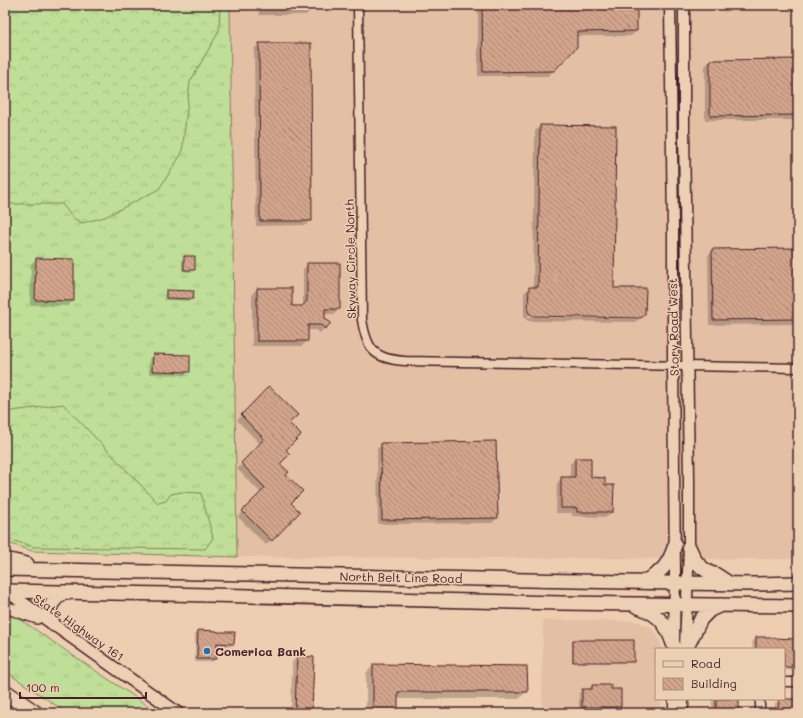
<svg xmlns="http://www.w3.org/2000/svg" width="803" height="718" viewBox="0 0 803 718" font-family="Mali,sans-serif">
<defs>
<pattern id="grass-tufts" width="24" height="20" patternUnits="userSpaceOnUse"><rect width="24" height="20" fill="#bfde97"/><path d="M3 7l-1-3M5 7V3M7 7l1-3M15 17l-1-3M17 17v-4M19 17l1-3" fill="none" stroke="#a6be82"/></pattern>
<pattern id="forest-crowns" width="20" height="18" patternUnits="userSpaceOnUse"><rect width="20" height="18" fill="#bfde97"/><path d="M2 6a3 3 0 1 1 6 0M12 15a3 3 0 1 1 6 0" fill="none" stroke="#a6be82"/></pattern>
<pattern id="building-back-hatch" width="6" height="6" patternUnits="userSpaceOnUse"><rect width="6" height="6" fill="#d2a58b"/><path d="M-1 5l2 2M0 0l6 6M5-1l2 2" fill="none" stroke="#ac8672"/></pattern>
</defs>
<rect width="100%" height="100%" fill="#eeceb0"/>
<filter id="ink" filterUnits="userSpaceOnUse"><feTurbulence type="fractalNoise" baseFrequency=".025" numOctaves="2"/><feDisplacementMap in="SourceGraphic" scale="8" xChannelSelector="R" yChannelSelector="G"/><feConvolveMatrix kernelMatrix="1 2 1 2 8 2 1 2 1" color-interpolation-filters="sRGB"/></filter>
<g filter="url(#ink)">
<path fill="#e3bfa3" d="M230 5H798V559L237 557Z
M543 620 636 621 650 627 658 635 662 649H656V699H661V713H542Z"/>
<path fill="url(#grass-tufts)" stroke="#847e61" d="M5 5H230L237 557 32 551 5 542Z
M5 612 14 615 81 661 159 713H67L5 671Z"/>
<path fill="url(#forest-crowns)" stroke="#847e61" d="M5 5H220L219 31 190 82 182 153 159 189 105 217 82 223 73 218 62 204H5Z
M63 404 158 503 166 501 171 494 181 492 201 493 213 538 205 549 34 547 5 538V412Z"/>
<path fill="#0003" d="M259 5H318V6L313 11H310L306 15H259Z
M478 5H636V31L631 36H576V47L548 76H478Z
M721 5H765L762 7 721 8Z
M259 44H310L311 220 306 225 256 226 254 49Z
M798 60V120H705V66L710 61Z
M540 126 613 289 641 317 528 315V317L639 319 635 322 528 321 524 317V293L529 288H533L535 131Z
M798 249V324L709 325 708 255 713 250Z
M185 257 194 269 191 272 182 271V259Z
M36 259 73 301 68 306 30 305 31 264Z
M308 264 339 309 334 314H324V319L329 323 320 333 316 330H307V341L302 346H252V294L257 289 291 307H303V269Z
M167 291 192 299 190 301 164 300 165 293Z
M153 355 189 371 186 375 149 374V359Z
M269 387 288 423 284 450 279 464 285 475 290 503 299 512 266 545 238 517 261 493 237 469 260 444 237 420Z
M382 444 497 518 492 523 378 524 377 449Z
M575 459 590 478 604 486H613L612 512 607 517 572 516V513H556L557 483 562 478H570V464Z
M198 631 233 643 231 646H216L215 659 212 662H195V634Z
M756 638 798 640V670H784V649H753L752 642Z
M572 641H573L633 661 632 662H572Z
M297 657 311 713H291L292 662Z
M374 665 527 691 519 699H397V713H366V673Z
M592 686 610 690 620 706 617 710H579V693L582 690H588Z
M712 699H738V711H744V713H712Z
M779 700H798V713H775V703Z"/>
<path fill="url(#building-back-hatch)" stroke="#4a1f2b" d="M482 5H637V31L577 32V47L554 71 483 72Z
M259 43H311L312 221H260Z
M798 59V115L710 116V60Z
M540 125 616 126 614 288H646L645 314 641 318 533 316 528 312 529 287H538Z
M798 248V319L713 320 712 249Z
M184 256H195V270H184Z
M36 258 74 259V301L35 300Z
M307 263H340V309H325V318L331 323 325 329 321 325H308V341H257V288H292V306H302L307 301Z
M166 290 194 291 193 299 166 298Z
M153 354 190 355V372L152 371Z
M269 386 298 415 289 423 301 435 286 450 290 454 280 464 289 472 286 475 303 491 291 503 300 512 272 541 242 511 265 488 241 463 264 439 241 415Z
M496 441 498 518 382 520 381 443Z
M575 458H591V477L605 478V485H614L613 512H577V508H561V477H575Z
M198 630 217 631V632H235L234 644 217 643 216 659H197Z
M756 637H772V638L798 639V664H792V667H784V649H756Z
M573 640H634V662H573Z
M297 656 314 657 312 713H295Z
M373 664 527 666 528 692H398V713H373Z
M592 685H611V689H621V707H582V689H592Z
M716 699H739V713H716Z
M779 699H798V713H778Z"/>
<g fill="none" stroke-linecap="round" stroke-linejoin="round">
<g stroke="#4a1f2b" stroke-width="11">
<path id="minor" d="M358 5 362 320C367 350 374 359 405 361L687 366 798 368
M784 682H798
M760 713V699"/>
</g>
<g stroke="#4a1f2b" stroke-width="13">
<path id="tertiary" d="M670 5 673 226V366L675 573 674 641
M684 5V130L689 478V547L685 647
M674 699V706L679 713
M679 713 683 706V699"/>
</g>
<g stroke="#4a1f2b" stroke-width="14">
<path id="secondary" d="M5 590 178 713
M5 607 37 618"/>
</g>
<g stroke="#4a1f2b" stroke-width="16">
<path id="primary" d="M689 547 695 560 701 567 710 573 715 574 729 583
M5 559 27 564
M5 569 675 583 754 584 798 583
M644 581C662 573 669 564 675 545
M5 591 167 594 561 603 798 606
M636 606C645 609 657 615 663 623 668 629 671 638 674 646
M54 625C45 610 51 602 64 592
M686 649 701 619 710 610 721 605"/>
</g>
<g stroke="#4a1f2b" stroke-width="18">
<path id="motorway" d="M5 692 35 713"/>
</g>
<use href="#minor" stroke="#ecd0b3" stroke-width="8"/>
<use href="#tertiary" stroke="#ecd0b3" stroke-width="10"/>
<use href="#secondary" stroke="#ecd0b3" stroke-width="11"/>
<use href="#primary" stroke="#ecd0b3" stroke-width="13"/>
<use href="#motorway" stroke="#ecd0b3" stroke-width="15"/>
</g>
</g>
<circle fill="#1f6fb2" stroke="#ecd0b3" stroke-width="1.5" cx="207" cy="651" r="4"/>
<g text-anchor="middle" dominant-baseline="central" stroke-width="3" stroke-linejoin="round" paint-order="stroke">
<g font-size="12" fill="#4a1f2b" stroke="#ecd0b3">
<text transform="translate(350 259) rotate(-91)">Skyway Circle North</text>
<text transform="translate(673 327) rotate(-91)">Story Road West</text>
<text transform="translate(401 577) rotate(1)">North Belt Line Road</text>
<text transform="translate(79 627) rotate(35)">State Highway 161</text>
</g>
<g font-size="12" font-weight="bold" fill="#4a1f2b" stroke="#ecd0b3" text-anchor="start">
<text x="215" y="651">Comerica Bank</text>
</g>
</g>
<rect width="803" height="718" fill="none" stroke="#ecd0b3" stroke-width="20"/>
<rect x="10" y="10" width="783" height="698" fill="none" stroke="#4a1f2b" stroke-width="1.5" filter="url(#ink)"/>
<rect x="655" y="648" width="130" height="52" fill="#ecd0b3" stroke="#ab897d"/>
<rect x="663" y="661" width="20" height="6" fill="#ecd0b3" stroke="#ab897d"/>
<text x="691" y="668" font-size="12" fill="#4a1f2b">Road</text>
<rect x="663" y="678" width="20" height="12" fill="url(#building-back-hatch)" stroke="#ab897d"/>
<text x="691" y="688" font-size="12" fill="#4a1f2b">Building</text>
<path d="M20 692v6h126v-6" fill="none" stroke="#4a1f2b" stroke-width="2"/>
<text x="26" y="692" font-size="12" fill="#4a1f2b" stroke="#ecd0b3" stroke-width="3" paint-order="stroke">100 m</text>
</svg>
